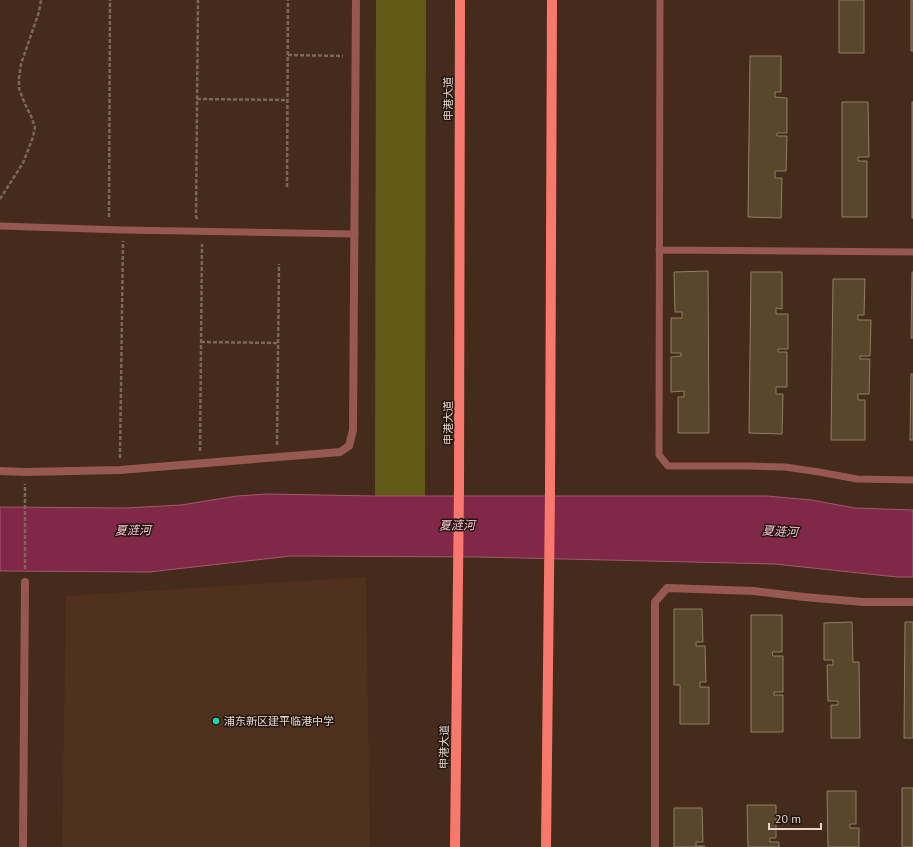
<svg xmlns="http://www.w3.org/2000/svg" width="913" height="847" viewBox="0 0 913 847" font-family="'PT Sans','Noto Sans SC',sans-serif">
<rect width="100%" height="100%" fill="#442b1b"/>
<path fill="#50311d" d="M366 577 370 847H62L66 596Z"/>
<path fill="#635916" d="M376 0H426L425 496H375Z"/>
<path fill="#812747" stroke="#9f5b6e" d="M267 494 375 496H767L811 500 855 508 913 510V577H897L775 564 479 557 291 556 149 572 0 571V507L126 508 181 505 237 496Z"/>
<path fill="#59472d" stroke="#917e63" d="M839 0H864V53H839Z
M911 0H913V51H911Z
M750 56H781V92H775V97L787 98V133H777V136H787L786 171H775V178H782L781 218 748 217Z
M842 102H868L869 157H858V161H867V217H842Z
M912 102H913V218H912Z
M708 271 709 433H678V397H684V391L671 392V357L681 356V353H671V318H682V312H675L674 272Z
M751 272H782V309L776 308V314H788V349H778V352H787V387H776V394H783L782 434 749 433Z
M912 272H913V338H911Z
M833 279H865L864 315H858V320H871L870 356H860V359H870L869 394H858V400H865V440H831Z
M911 374H913V440H910Z
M674 609H702L703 642H696V646H705L706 682H700V687H709V724H680V685H674Z
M751 615H782V652H772L773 656H783V692H774V695H783V732H751Z
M852 622 853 662H859L860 738H831V705H838V701H828L827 665H833V660H824V623Z
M905 622H913V738H904Z
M902 788H913V847H902Z
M827 791H856V824H850V828H859V847H828Z
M747 805H776V838H770V842H779V847H748Z
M674 808H702L703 842H696V846H705V847H674Z"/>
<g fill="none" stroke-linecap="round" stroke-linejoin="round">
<path stroke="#7d6759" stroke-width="2.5" stroke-dasharray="4 2" stroke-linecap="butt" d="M288 55 343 56
M197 99 287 100
M287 187 288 0
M0 199 23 163 33 137 35 127 31 116 25 104 19 89V78L21 64 39 12 41 0
M109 217 110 0
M197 219 196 216 198 0
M201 342 278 343
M277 445 279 264
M200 451 202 244
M120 458 123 241
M25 569V484"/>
<path stroke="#965851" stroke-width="7" d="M660 0 659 455 668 466H748L785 467 819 472 857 479 913 480
M0 226 123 230 355 234
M659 250 913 252"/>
<path stroke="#965851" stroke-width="8" d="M0 471 25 472 120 470 340 452 349 446 353 430 356 0
M23 847 25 582
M655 847V602L667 588 754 591 804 597 863 602H913"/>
<path stroke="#f8786e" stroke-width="10" d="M455 847 459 489 460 0
M546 847 550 490 552 0"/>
</g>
<circle fill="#20d5b0" stroke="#221610" stroke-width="1.5" cx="216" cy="721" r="4"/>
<g text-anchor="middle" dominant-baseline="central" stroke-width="3" stroke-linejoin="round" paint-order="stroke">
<g font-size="11" fill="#e5d4ca" stroke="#221610">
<text transform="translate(448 99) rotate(-90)">申港大道</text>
<text transform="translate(448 423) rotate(-90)">申港大道</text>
<text transform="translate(444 747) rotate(-89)">申港大道</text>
</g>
<g font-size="11" fill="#e5d4ca" stroke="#221610" text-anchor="start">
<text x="224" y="721">浦东新区建平临港中学</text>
</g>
<g font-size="12" font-style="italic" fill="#fbc6d3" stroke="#221610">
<text transform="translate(457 525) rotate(-1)">夏涟河</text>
<text transform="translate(133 530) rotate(-1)">夏涟河</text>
<text transform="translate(780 531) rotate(3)">夏涟河</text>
</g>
</g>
<path d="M769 823v6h52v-6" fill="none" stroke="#e5d4ca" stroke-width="2"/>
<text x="775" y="823" font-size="12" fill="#e5d4ca" stroke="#221610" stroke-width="3" paint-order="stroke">20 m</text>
</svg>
